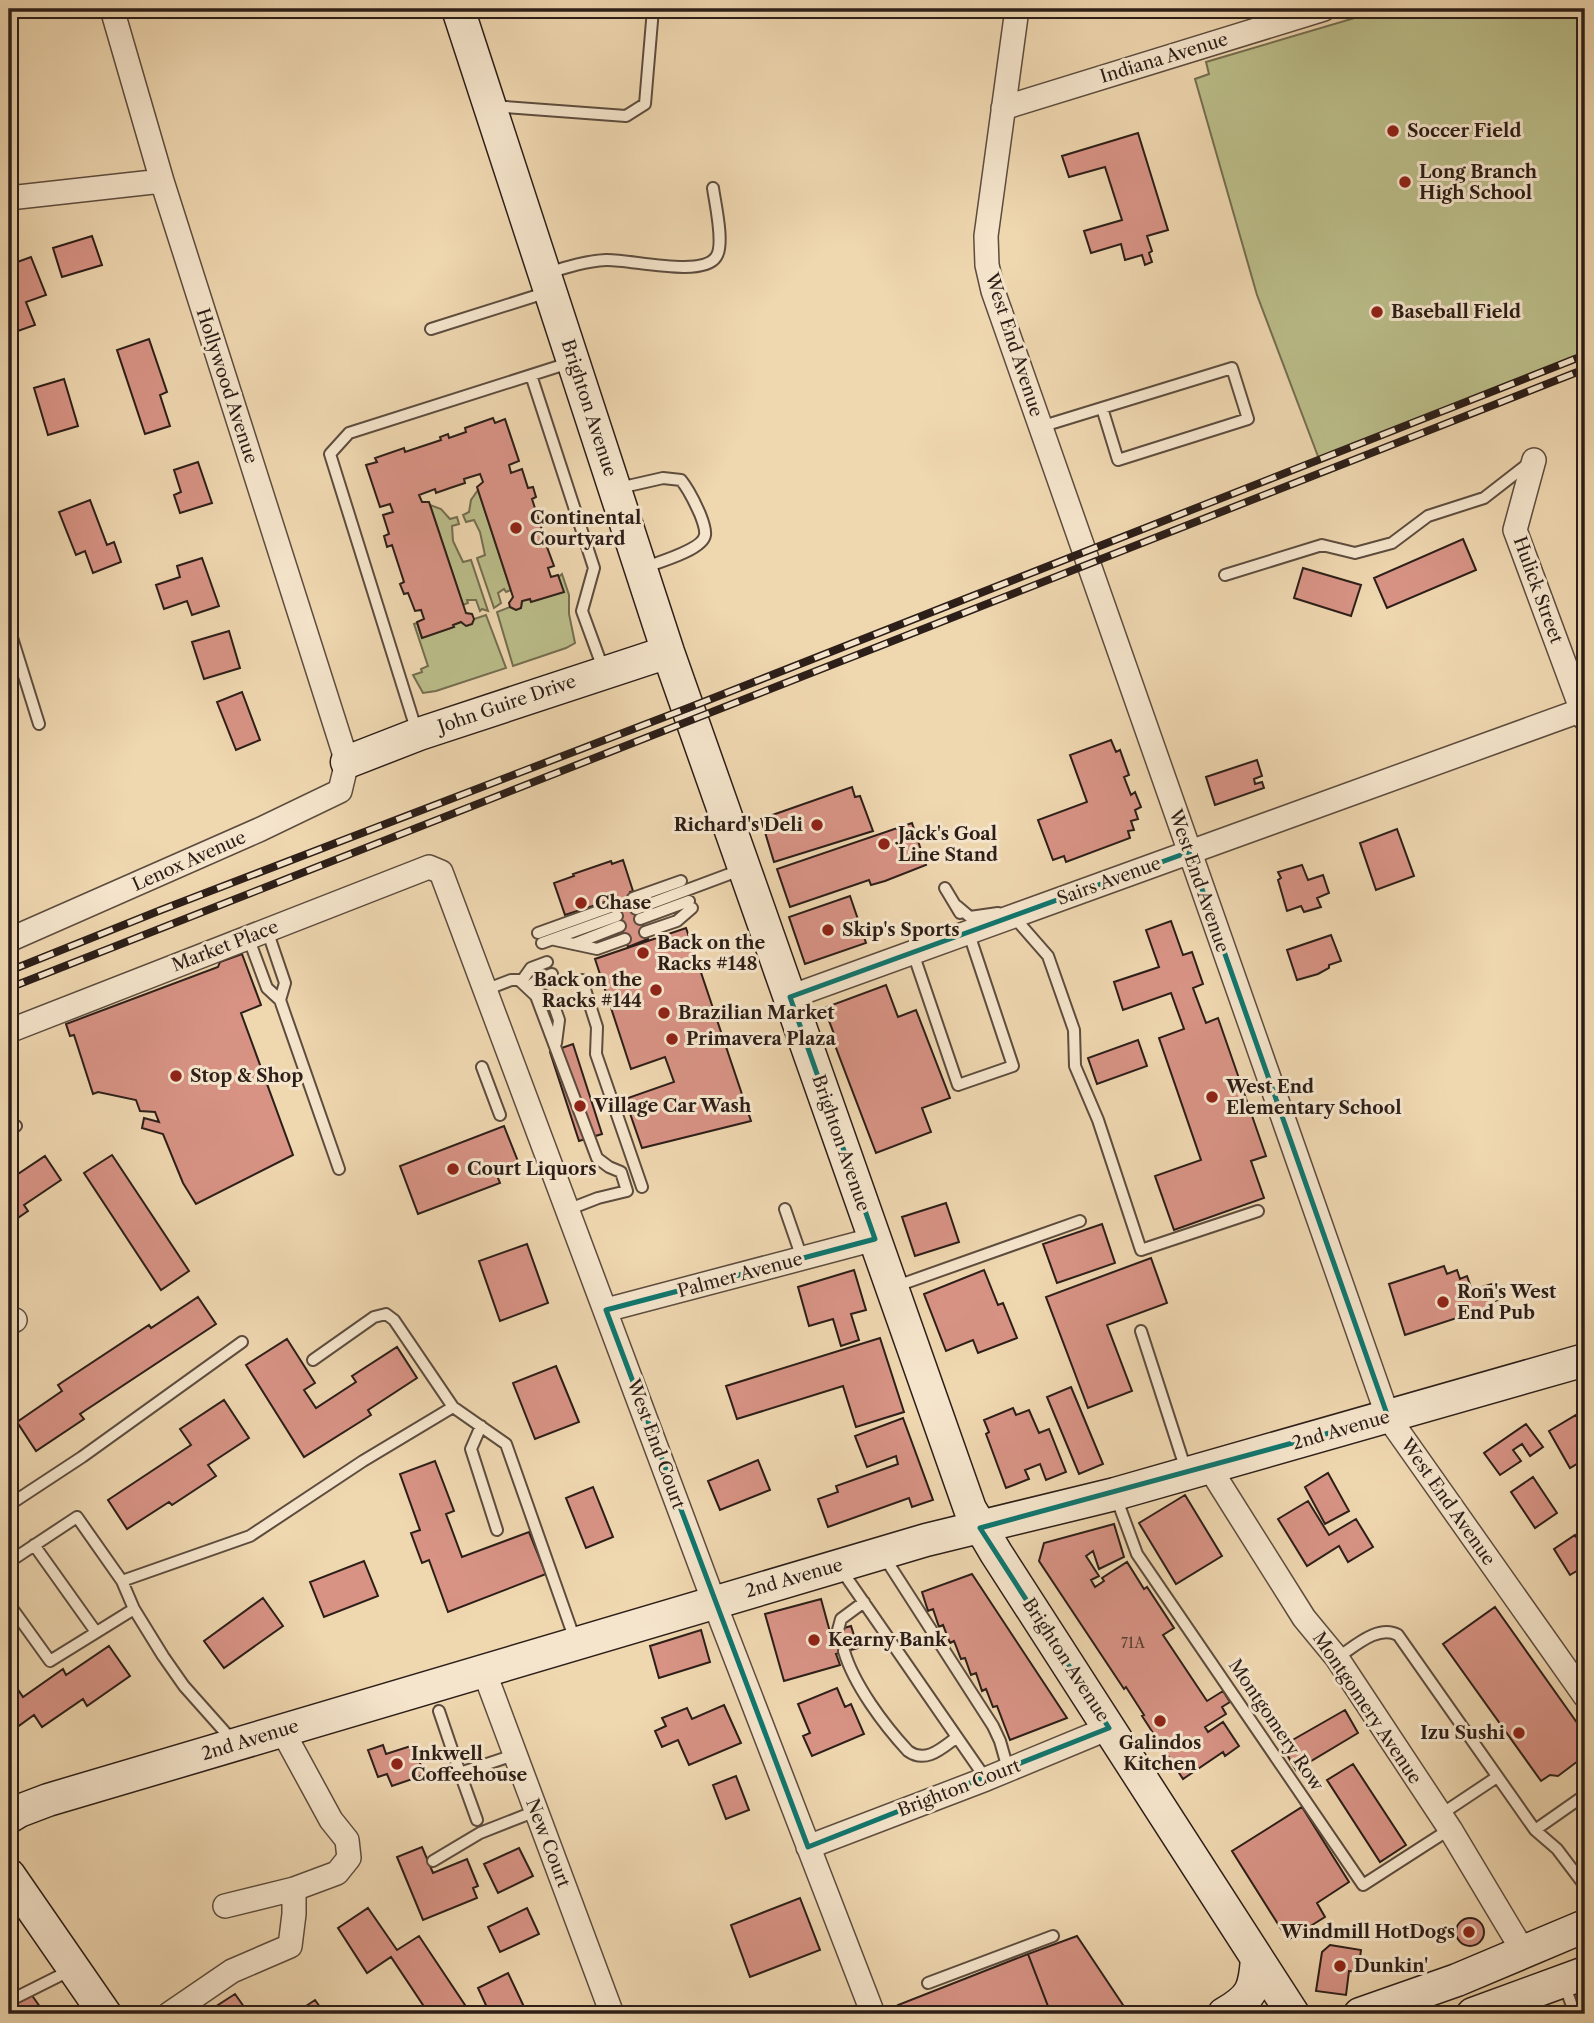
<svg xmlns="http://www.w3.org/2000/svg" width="1594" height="2023" viewBox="0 0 1594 2023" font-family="'Libre Caslon Text',serif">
<rect width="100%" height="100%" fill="#efd7b0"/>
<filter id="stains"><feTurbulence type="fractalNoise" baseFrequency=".00286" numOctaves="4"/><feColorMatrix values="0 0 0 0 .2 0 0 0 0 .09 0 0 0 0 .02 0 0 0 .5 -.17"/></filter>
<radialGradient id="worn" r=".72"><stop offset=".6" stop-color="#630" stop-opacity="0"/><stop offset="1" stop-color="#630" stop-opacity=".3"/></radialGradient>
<path fill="#bbbe8a" stroke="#746e51" stroke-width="2" d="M1385 9H1585V356L1319 459 1257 295 1195 79 1209 74 1206 62Z
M478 490 511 590 506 592 504 589 498 593 501 603 494 608 477 558 485 555 480 532 474 520 466 522 463 515 469 512 471 500Z
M430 505 441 509 450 519 457 517 459 524 452 526 453 541 463 562 471 560 488 611 482 609 480 611 476 600H467L468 603 463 605Z
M562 574 569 595V614L575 643 566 648 513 666 497 612 510 607 516 610 521 608 522 601 530 599 531 601Z
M486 615 506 668 436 691 423 693 413 675 422 672 421 669 428 666 414 624 417 623 422 638 454 627 453 625 461 622 467 626 472 624 474 619Z"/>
<path fill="#d89385" stroke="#2c1e18" stroke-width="2" d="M1138 133 1168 230 1147 236 1152 251 1149 253 1152 262 1145 265 1142 255 1125 260 1121 244 1091 253 1084 231 1122 220 1105 167 1069 177 1062 156Z
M92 236 102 265 62 277 53 248Z
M31 257 46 295 26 302 35 325 15 332 9 315V265Z
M149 339 167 392 160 395 170 426 145 434 117 350Z
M64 379 78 426 48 435 34 388Z
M493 418 495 423 505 419 519 461 509 465 511 473 522 469 528 488 533 487 536 497 532 499 544 536 548 534 552 545 547 547 554 566 548 568 551 577 558 575 564 592 531 602 530 599 522 601 521 608 516 610 510 607 509 603 513 597 477 487 483 482 480 474 464 479 465 483 450 488 436 493 435 489 419 495 422 502H429L466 613 472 614 474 619 472 624 466 626 461 622 453 625 454 627 422 638 417 622 424 619 421 610 415 611 408 593 404 594 400 584 404 582 392 545 387 547 384 536 389 534 383 515 393 512 390 504 380 507 366 465 377 462 375 458 404 448 405 452 441 440 440 437 448 434 449 438 466 432 465 428Z
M198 462 212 503 180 513 174 495 181 492 174 470Z
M90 500 107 545 114 542 121 562 93 573 85 551 76 555 59 512Z
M1463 539 1476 570 1387 608 1374 578Z
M202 558 219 606 192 615 187 601 164 609 156 585 180 577 177 566Z
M1303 568 1361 585 1351 616 1294 598Z
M229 631 240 668 204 679 192 642Z
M242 692 260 740 236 750 217 702Z
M1111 740 1116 752 1120 750 1129 775 1124 777 1131 795 1135 792 1141 807 1135 810 1138 819 1131 821 1134 830 1128 831 1130 838 1066 862 1064 856 1053 860 1038 820 1087 802 1070 755Z
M1257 760 1262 776 1254 779 1255 784 1262 782 1264 788 1215 805 1206 777Z
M852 787 855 797 860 796 873 831 774 862 761 819Z
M912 823 926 865 885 881 871 885 869 880 790 907 777 869Z
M1397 829 1414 876 1376 890 1360 843Z
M623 860 633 891 630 892 648 939 628 947 611 900 565 915 554 883 574 876 573 874 611 861 612 864Z
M1302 865 1308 880 1323 875 1329 893 1317 898 1321 907 1304 912 1301 906 1287 911 1278 880 1281 878 1278 872Z
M850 896 866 943 805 964 789 917Z
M1171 921 1183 955 1192 952 1203 984 1193 988 1206 1023 1218 1018 1266 1156 1251 1161 1264 1198 1174 1230 1155 1176 1201 1160 1159 1038 1184 1029 1171 993 1123 1010 1114 982 1159 967 1146 930Z
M686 928 751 1121 642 1148 625 1099 674 1082 665 1057 631 1069 595 959Z
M1331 935 1341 961 1329 965V968L1318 974 1297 980 1287 950Z
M242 954 261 1005 241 1013 293 1155 196 1204 183 1183 163 1134 142 1128 144 1118 159 1122 155 1112 140 1111 136 1100 98 1092 93 1094 74 1035 70 1036 66 1024 218 967 220 962Z
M886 985 898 1017 916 1010 950 1098 922 1108 931 1132 876 1153 833 1040 836 1039 824 1008Z
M1138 1040 1147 1066 1097 1084 1088 1058Z
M573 1044 602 1134 579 1141 550 1052Z
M504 1126 519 1164 496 1173 500 1183 418 1214 400 1166Z
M112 1155 189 1271 161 1290 84 1173Z
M45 1156 61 1180 24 1205 28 1211 9 1224V1180Z
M946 1203 959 1242 915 1256 902 1217Z
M1102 1224 1115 1263 1057 1283 1043 1244Z
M527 1244 548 1303 500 1321 479 1261Z
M1151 1258 1167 1303 1107 1325 1132 1391 1088 1408 1046 1297Z
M1444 1266 1447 1274 1457 1270 1460 1279 1467 1276 1472 1290 1492 1284 1498 1300 1487 1304 1489 1309 1469 1315 1468 1312 1465 1313 1466 1315 1405 1335 1389 1284Z
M854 1270 866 1310 851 1314 859 1340 841 1346 833 1319 809 1326 798 1287Z
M984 1270 998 1305 1003 1303 1017 1338 978 1353 973 1340 946 1351 924 1294Z
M198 1297 216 1324 80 1414 84 1419 36 1451 17 1422 62 1391 58 1385 149 1325 151 1328Z
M880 1338 904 1412 856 1427 843 1386 737 1419 726 1386Z
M287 1339 315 1383 304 1390 316 1408 356 1382 352 1376 397 1347 417 1378 368 1410 371 1415 304 1457 246 1365Z
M556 1366 579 1422 535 1439 513 1383Z
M1071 1387 1103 1464 1079 1474 1047 1397Z
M224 1400 249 1438 208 1465 216 1476 172 1505 169 1502 127 1529 108 1500 191 1445 180 1429Z
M1013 1408 1016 1415 1029 1410 1039 1433 1049 1429 1066 1472 1046 1480 1040 1464 1025 1470 1029 1479 1006 1488 986 1434 989 1432 984 1420Z
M1576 1415 1585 1431V1459L1570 1468 1549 1431Z
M903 1418 933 1500 912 1507 909 1498 828 1527 818 1499 838 1492 836 1486 898 1464 896 1456 867 1467 855 1436Z
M1526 1424 1543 1447 1530 1456 1522 1444 1513 1450 1521 1461 1500 1475 1484 1453Z
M758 1460 770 1490 720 1510 708 1481Z
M435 1461 454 1511 446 1514 462 1557 529 1532 546 1574 448 1612 429 1560 422 1563 411 1533 420 1530 400 1474Z
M1328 1473 1349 1511 1325 1524 1305 1487Z
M1533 1477 1557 1513 1535 1528 1511 1492Z
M593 1487 613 1537 586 1548 566 1498Z
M1185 1495 1222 1556 1176 1584 1139 1523Z
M1308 1501 1329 1535 1356 1519 1373 1547 1348 1562 1339 1546 1307 1566 1278 1519Z
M1114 1524 1124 1557 1099 1569 1093 1551 1086 1556 1099 1576 1091 1580 1095 1587 1104 1581 1102 1578 1127 1562 1144 1589 1147 1587 1174 1628 1163 1635 1207 1701 1223 1691 1230 1702 1222 1707 1226 1714 1205 1727 1208 1732 1223 1722 1239 1746 1225 1756 1223 1752 1183 1779 1142 1716 1144 1715 1126 1687 1124 1689 1039 1561 1044 1543Z
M1575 1535 1585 1552V1566L1570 1575 1554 1549Z
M364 1561 378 1596 324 1617 310 1582Z
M972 1574 1067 1718 1010 1740 997 1706 993 1707 986 1689 982 1691 976 1673 971 1675 965 1658 961 1659 954 1641 950 1643 943 1625 939 1627 933 1609 928 1611 922 1592Z
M263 1598 283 1626 224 1668 204 1641Z
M821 1599 830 1632 851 1626 858 1648 836 1654 840 1665 784 1681 765 1614Z
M1495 1607 1585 1734V1750L1582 1758 1558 1776 1550 1775 1541 1781 1443 1644Z
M701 1630 710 1662 659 1678 650 1646Z
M109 1646 130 1676 87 1706 83 1699 42 1727 34 1715 9 1733V1676L23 1697 63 1669 66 1675Z
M837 1688 845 1707 851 1704 864 1734 812 1756 803 1736 810 1733 798 1704Z
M724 1705 741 1743 689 1765 678 1740 662 1747 655 1731 666 1726 662 1718 687 1708 692 1719Z
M1345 1710 1358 1733 1296 1770 1282 1746Z
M383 1745 386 1754 414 1745 424 1775 392 1786 387 1774 378 1777 368 1750Z
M1353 1764 1406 1845 1380 1862 1327 1780Z
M736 1776 749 1810 726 1819 713 1785Z
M1302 1807 1349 1882 1317 1903 1325 1917 1288 1940 1232 1851Z
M422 1847 433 1873 467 1859 478 1886 473 1888 477 1898 423 1920 397 1857Z
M519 1848 533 1876 498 1893 484 1864Z
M800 1898 820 1950 750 1977 731 1925Z
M368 1908 397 1950 419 1936 471 2014H429L391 1957 367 1973 338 1928Z
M527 1908 539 1934 500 1952 488 1927Z
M1456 1932a14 14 0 1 1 28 0a14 14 0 1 1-28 0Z
M1077 1936 1129 2014H1051L1028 1954Z
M1330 1945 1361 1950 1358 1972 1349 1971 1346 1995 1316 1991 1322 1952Z
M1028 1954 1051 2014H902L898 2005Z
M508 1973 526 2011 518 2014H490L478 1988Z
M31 1994 45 2014H9V2009Z
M235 1994 249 2014H204Z
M315 2000 325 2014H294Z"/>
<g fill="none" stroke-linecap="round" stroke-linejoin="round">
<g stroke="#5d4c3e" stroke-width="14">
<path id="lane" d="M492 106 626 116 645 104 653 9
M548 273C567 267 586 261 606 260 630 259 702 278 716 257 725 245 715 203 713 188
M431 329 548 292
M531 375 594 568 582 611 604 671
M1040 427 1232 368 1248 419 1118 460 1102 408
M619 488 663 478 681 480C690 491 694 501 700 514 702 519 706 529 705 535 703 550 656 563 643 568
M1225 575 1322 545 1355 553 1392 543 1428 516 1484 498 1529 463
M9 628 39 724
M417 732 330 454 349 433 569 363
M945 888 960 913
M633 898 681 881
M957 906 970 917 998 913
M636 909 743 869
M1013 916 1048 956 1074 1030 1075 1066 1098 1120 1141 1250 1258 1211
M640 919 689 901
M267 930 285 983 280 1000
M645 932 677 921 692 908
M538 933 613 906
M248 937 267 988 280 1000 339 1169
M555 940 597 949 625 939
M542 943 617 916
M574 944 620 926
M913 953 958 1085 1013 1066 968 931
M552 974 539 979 528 987 552 1000 559 1020 556 1043
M582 980 597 1027 596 1054 642 1187
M521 982 531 968 547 962
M485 990 511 980H519L536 996 597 1158 609 1167 621 1172 627 1191 598 1198 567 1210
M482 1067 500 1115
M9 1130 16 1126
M785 1209 802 1258
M894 1287 1080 1221
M1141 1331 1186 1470
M313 1360 374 1317 386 1314 394 1320 453 1407 506 1444 575 1640
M481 1426 471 1449 497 1530
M1116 1497 1137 1554 1363 1885 1450 1829
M9 1505 82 1457 242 1342
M34 1545 96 1632
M883 1555 993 1726 1000 1741 1008 1769
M9 1562 77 1517 122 1581 134 1609 163 1656 184 1686 232 1740
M840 1568 986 1779
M122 1581 250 1536 363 1461 453 1407
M9 1604 50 1661 134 1609
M838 1630 841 1619 864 1602
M844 1651C854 1685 884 1725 908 1751 926 1764 942 1748 957 1737
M1337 1658C1354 1647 1378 1624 1398 1635L1535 1830 1557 1849 1585 1886
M439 1711 460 1773 514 1755
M460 1773 477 1820
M1440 1815 1497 1777
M1535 1830 1585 1795
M433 1861 480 1833 536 1811
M928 1983 1053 1936
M1564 1984 1575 2014
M1531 1994 1539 2014
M9 2001 71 1970
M852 2014 871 2008"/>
</g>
<g stroke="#5d4c3e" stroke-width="26">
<path id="street" d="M1017 9 986 236 987 265 993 291 1388 1417 1585 1696
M1003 108 1324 9
M9 198 162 181
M1534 460 1515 530 1585 719
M9 940 261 829 340 791 347 762 162 181 112 9
M790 997 1585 709
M9 1031 429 867 441 872 714 1602 873 2014
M606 1310 875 1239
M9 1323 15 1320
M1209 1467 1304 1618 1337 1658 1450 1829 1523 1951
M484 1671 612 2014
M808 1847 986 1779 1109 1728
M225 1906 294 1889
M169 2014 232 1971 290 1946 294 1914V1889L337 1873 349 1858 347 1840 331 1820 282 1730"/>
</g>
<g stroke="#2c1e18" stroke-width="35">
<path id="secondary" d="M458 9 668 652 970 1509 996 1553 1293 2014
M347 762 419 734 668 652
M9 1817 19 1811 48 1800 926 1540 1115 1494 1585 1360
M9 1875 105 2014
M1224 2014C1252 1998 1255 1989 1257 1958
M1360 2014 1457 1980 1585 1926
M1473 2014 1585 1973"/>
</g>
<use href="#lane" stroke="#f5e5cc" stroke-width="10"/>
<use href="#street" stroke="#f5e5cc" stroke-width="23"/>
<use href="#secondary" stroke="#f5e5cc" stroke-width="32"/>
<g stroke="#2c1e18" stroke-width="8">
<path id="rail" d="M9 971 161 910 688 708 1585 355
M9 988 1585 369"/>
</g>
<use href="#rail" stroke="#f5e5cc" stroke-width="5" stroke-dasharray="16" stroke-linecap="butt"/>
</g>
<path fill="none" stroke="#0f766e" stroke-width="5" stroke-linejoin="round" d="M1189 852 1388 1417 980 1528 1109 1728 808 1847 606 1310 875 1239 790 997Z"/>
<g fill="#8f2418" stroke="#f5e5cc" stroke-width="2.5">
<circle cx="1393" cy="131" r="7"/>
<circle cx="1405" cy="182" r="7"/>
<circle cx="1377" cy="312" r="7"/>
<circle cx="516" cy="528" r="7"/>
<circle cx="817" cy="825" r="7"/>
<circle cx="884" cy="844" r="7"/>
<circle cx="581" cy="903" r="7"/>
<circle cx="828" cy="930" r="7"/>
<circle cx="643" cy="953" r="7"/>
<circle cx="656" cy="990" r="7"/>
<circle cx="664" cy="1013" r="7"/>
<circle cx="672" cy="1039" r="7"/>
<circle cx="176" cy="1076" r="7"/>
<circle cx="1212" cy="1097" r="7"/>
<circle cx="580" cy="1106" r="7"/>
<circle cx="453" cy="1169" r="7"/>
<circle cx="1443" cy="1302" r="7"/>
<circle cx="814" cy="1640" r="7"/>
<circle cx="1160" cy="1721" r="7"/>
<circle cx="1519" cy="1733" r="7"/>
<circle cx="397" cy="1764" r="7"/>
<circle cx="1469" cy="1932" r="7"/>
<circle cx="1340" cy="1966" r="7"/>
</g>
<g text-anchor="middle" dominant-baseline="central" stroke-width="6" stroke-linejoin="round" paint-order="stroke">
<g font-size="14" fill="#573b33">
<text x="1133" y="1643">71A</text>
</g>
<g font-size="18" fill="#2c1e18" stroke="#f5e5cc">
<text transform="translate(1164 58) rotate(-17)">Indiana Avenue</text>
<text transform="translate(1014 345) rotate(72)">West End Avenue</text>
<text transform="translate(227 386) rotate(72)">Hollywood Avenue</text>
<text transform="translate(589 408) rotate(72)">Brighton Avenue</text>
<text transform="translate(1538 590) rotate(70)">Hulick Street</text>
<text transform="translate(507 704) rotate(-19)">John Guire Drive</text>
<text transform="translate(189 861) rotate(-24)">Lenox Avenue</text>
<text transform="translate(1109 881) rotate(-20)">Sairs Avenue</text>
<text transform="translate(1199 881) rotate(71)">West End Avenue</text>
<text transform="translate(225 946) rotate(-21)">Market Place</text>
<text transform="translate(841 1143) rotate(71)">Brighton Avenue</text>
<text transform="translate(740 1275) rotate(-15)">Palmer Avenue</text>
<text transform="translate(1341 1430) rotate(-16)">2nd Avenue</text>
<text transform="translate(656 1444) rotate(70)">West End Court</text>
<text transform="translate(1448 1502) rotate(55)">West End Avenue</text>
<text transform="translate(794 1578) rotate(-16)">2nd Avenue</text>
<text transform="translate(1066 1660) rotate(57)">Brighton Avenue</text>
<text transform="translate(1367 1708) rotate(56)">Montgomery Avenue</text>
<text transform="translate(1276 1725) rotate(56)">Montgomery Row</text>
<text transform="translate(250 1740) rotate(-17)">2nd Avenue</text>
<text transform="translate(959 1788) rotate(-21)">Brighton Court</text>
<text transform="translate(548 1843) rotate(69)">New Court</text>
</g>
<g font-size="18" font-weight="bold" fill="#2c1e18" stroke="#f5e5cc" text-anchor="start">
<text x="1407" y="131">Soccer Field</text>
<text x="1419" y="172">Long Branch<tspan x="1419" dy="21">High School</tspan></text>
<text x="1391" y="312">Baseball Field</text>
<text x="530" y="518">Continental<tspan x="530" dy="21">Courtyard</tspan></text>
<text x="803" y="825" text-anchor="end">Richard's Deli</text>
<text x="898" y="834">Jack's Goal<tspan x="898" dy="21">Line Stand</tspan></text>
<text x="595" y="903">Chase</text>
<text x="842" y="930">Skip's Sports</text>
<text x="657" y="943">Back on the<tspan x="657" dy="21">Racks #148</tspan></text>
<text x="642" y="980" text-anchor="end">Back on the<tspan x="642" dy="21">Racks #144</tspan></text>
<text x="678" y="1013">Brazilian Market</text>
<text x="686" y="1039">Primavera Plaza</text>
<text x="190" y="1076">Stop &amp; Shop</text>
<text x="1226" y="1087">West End<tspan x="1226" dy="21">Elementary School</tspan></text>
<text x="594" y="1106">Village Car Wash</text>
<text x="467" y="1169">Court Liquors</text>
<text x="1457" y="1292">Ron's West<tspan x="1457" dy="21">End Pub</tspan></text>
<text x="828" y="1640">Kearny Bank</text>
<text x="1505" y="1733" text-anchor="end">Izu Sushi</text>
<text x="1160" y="1743" text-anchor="middle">Galindos<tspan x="1160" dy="21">Kitchen</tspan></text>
<text x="411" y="1754">Inkwell<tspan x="411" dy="21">Coffeehouse</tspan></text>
<text x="1455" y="1932" text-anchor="end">Windmill HotDogs</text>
<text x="1354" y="1966">Dunkin'</text>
</g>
</g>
<rect width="1594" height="2023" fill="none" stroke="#efd7b0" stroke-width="35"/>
<rect x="10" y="10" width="1573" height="2002" fill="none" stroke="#2c1e18" stroke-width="3.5"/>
<rect x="18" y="18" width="1559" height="1988" fill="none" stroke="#2c1e18" stroke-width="2"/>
<rect width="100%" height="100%" filter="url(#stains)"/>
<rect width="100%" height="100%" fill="url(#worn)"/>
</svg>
